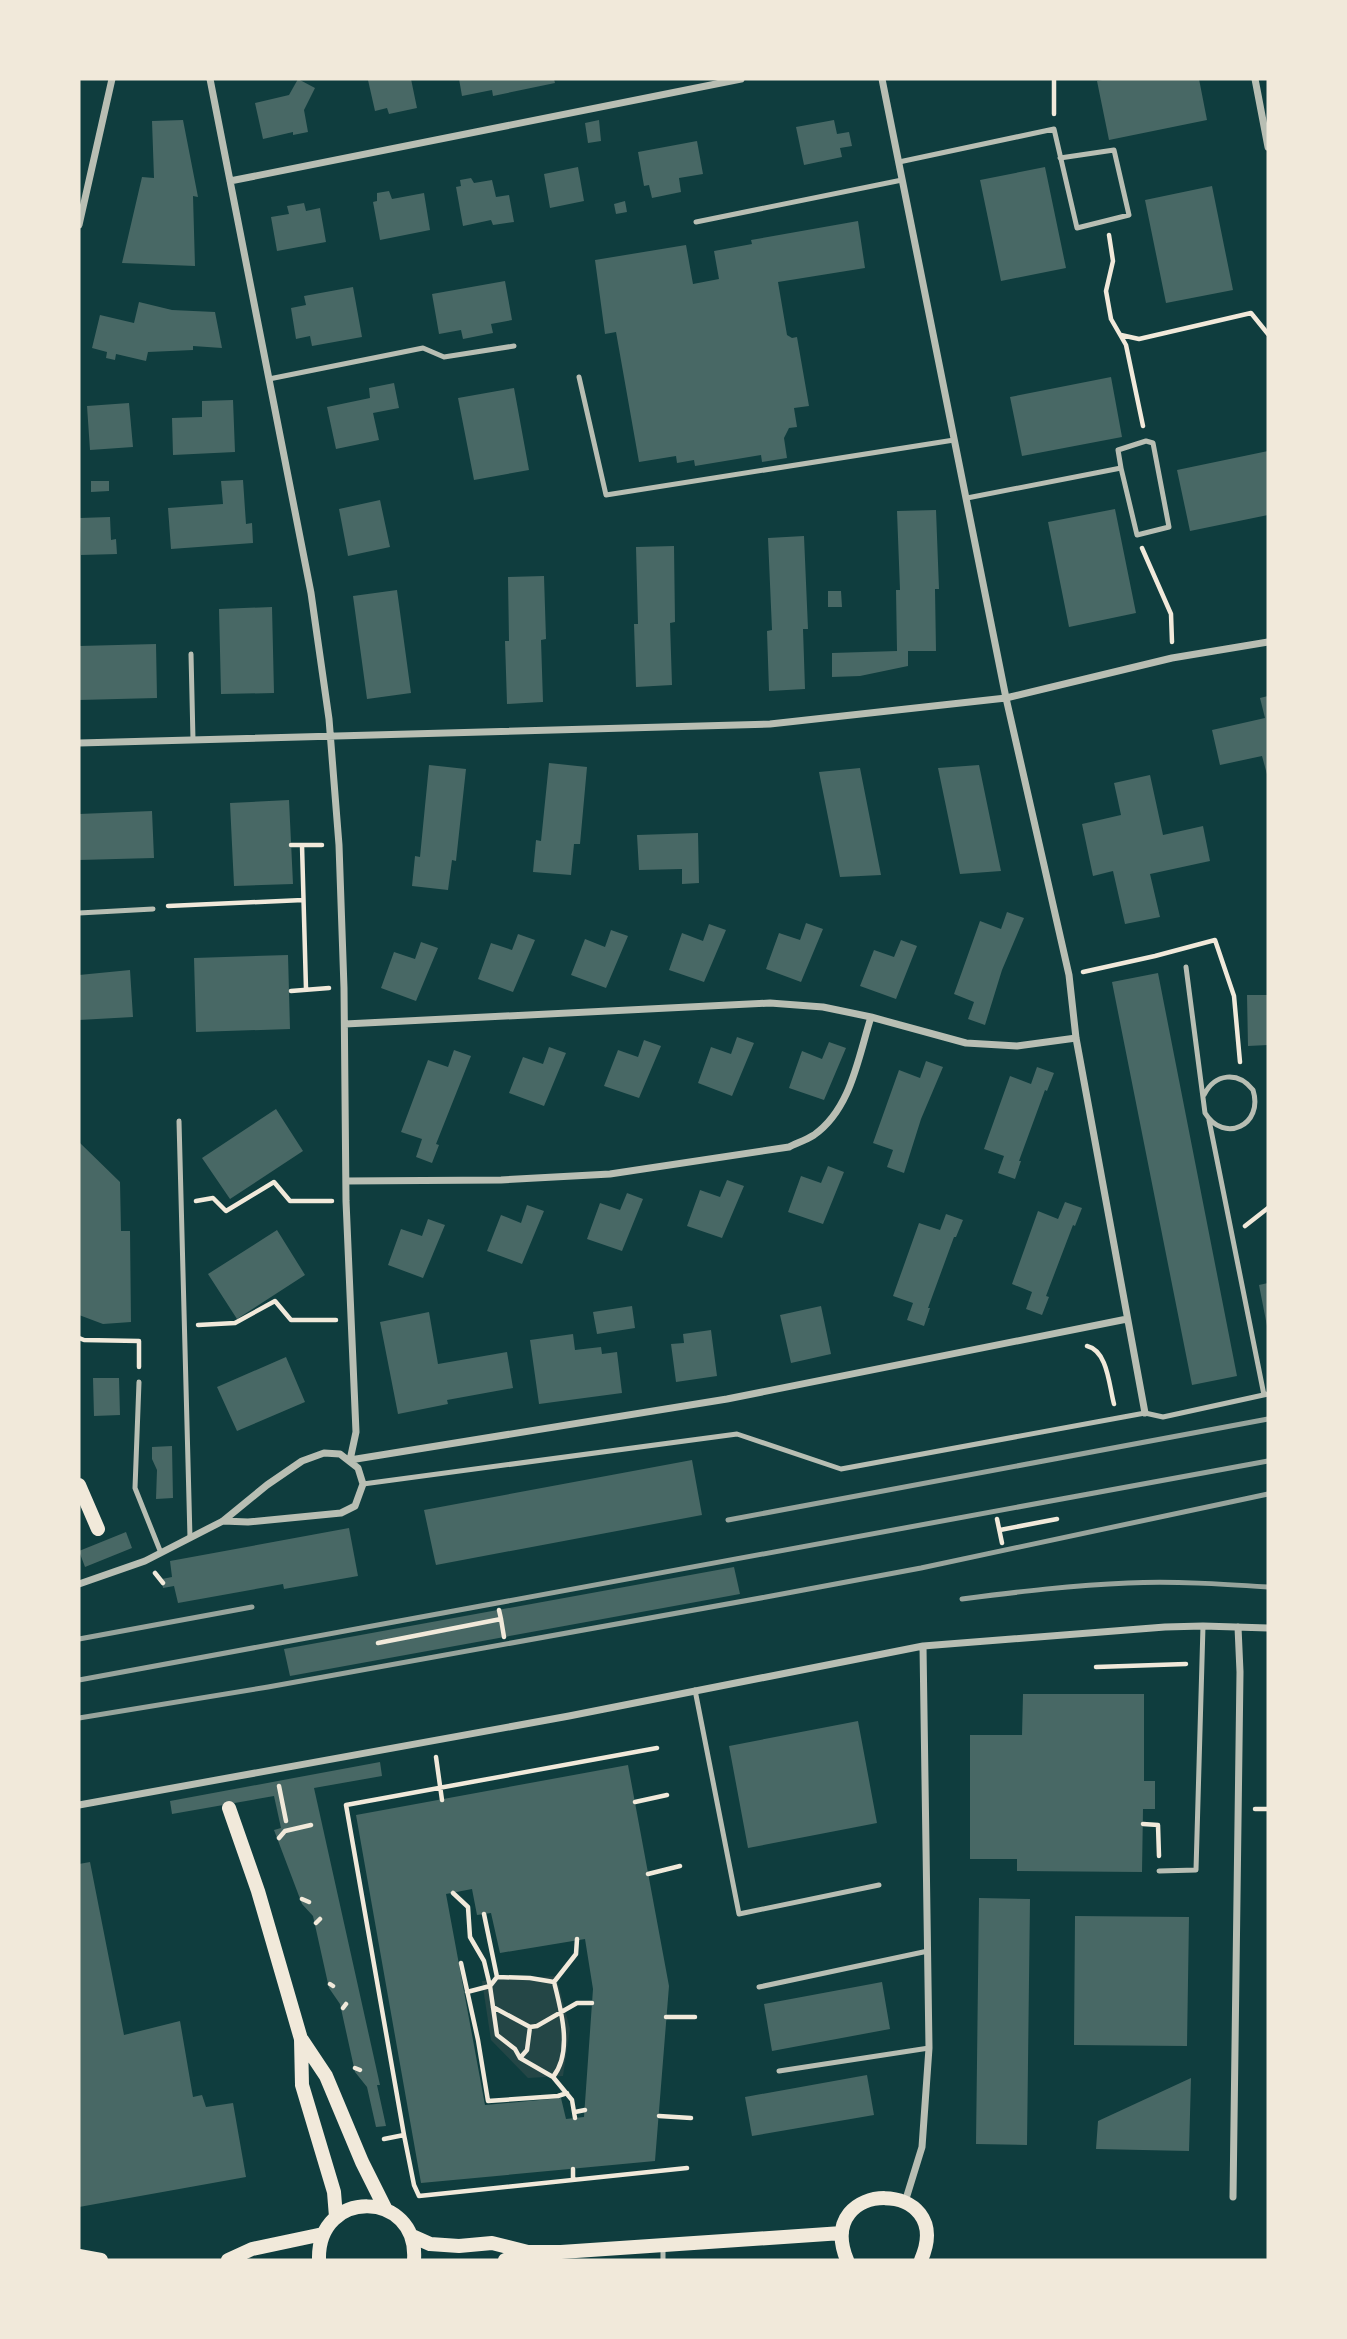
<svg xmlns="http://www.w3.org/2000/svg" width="1347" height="2339" viewBox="0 0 1347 2339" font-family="Merriweather,serif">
<rect width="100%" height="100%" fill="#0f3d3e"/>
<path fill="#244646" d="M556 1976 570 2029 563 2076 528 2078 491 2040 482 1981Z"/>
<path fill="#486865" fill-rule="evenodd" d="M298 79 315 88 304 110 308 132 293 135V132L263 139 255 103 289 95Z
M411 79 417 108 389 114 387 108 375 111 368 80Z
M459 79H554L555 83 493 96 492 90 462 96Z
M1107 79H1199L1207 120 1109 140 1097 81Z
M183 120 198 197 193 196 195 266 122 263 142 177 154 178 152 121Z
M599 120 601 141 588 143 585 123Z
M834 120 837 134 849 132 852 146 840 148 842 157 804 165 796 127Z
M697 141 703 174 679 178 681 192 652 198 649 185 644 186 638 152Z
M578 167 584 201 550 208 544 174Z
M1045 167 1066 268 1001 281 980 180Z
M471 178 474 183 492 180 496 197 509 195 514 222 493 225 491 220 463 226 456 187 461 186 460 180Z
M1212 186 1233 290 1166 303 1145 200Z
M389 191 392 199 424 193 430 230 380 240 373 202 377 201V193Z
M625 201 627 212 616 214 614 204Z
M304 203 306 211 320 208 326 242 277 251 271 217 289 214 287 206Z
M858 221 865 268 778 282 787 335 792 338 797 337 809 406 794 408 797 427 789 428 784 438 787 458 762 462 761 455 695 466 694 460 677 463 676 456 639 462 616 332 605 334 595 260 686 245 693 284 719 279 714 251 752 244 751 240Z
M505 281 512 320 491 324 493 333 463 339 461 330 439 334 432 294Z
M353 287 362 337 312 346 310 336 296 339 291 308 306 305 304 296Z
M139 302 172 310 215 312 222 348 193 346V350L148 352 146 361 116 354 115 360 106 358 107 352 92 348 100 315 134 323Z
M1111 377 1122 437 1022 456 1010 397Z
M394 383 399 408 373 413 379 440 336 449 327 407 370 398 369 388Z
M514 388 529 470 474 480 458 398Z
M233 400 235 452 173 455 172 418 202 417V401Z
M129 403 133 447 90 450 87 406Z
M1268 451V515L1190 531 1177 470Z
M243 480 246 524 252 523 253 543 171 549 168 508 223 504 221 481Z
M91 481H109V491L91 492Z
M380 500 390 547 348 556 339 509Z
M1115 509 1136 613 1069 627 1048 522Z
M936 510 939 589H935L936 651H908V666L860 676 832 677V653L897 651 896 590H900L897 511Z
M110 517 111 540 116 539 117 554 81 555 80 518Z
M804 536 808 629H803L805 689 769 691 767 631 772 630 768 538Z
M674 546 675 622 670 623 672 685 636 687 634 624H638L636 547Z
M544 576 546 639 541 640 543 702 507 704 505 641H509L508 577Z
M397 590 411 693 367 699 353 596Z
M828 591H841L842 607H828Z
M272 607 274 693 221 694 219 609Z
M156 644 157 698 79 700V646Z
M1268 696V778L1262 756 1220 765 1212 730 1265 718 1260 698Z
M549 763 587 767 580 844H574L571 875 533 872 536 840 541 841Z
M429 765 466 769 456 861 452 860 448 890 412 886 415 856 420 857Z
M979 765 1001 871 960 874 938 768Z
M860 768 881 875 840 877 819 772Z
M1150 775 1163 835 1203 826 1210 861 1150 874 1160 917 1125 924 1113 871 1093 876 1082 824 1121 815 1114 783Z
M289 800 293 884 234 886 230 803Z
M152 811 154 858 79 860V814Z
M698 833 699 883 682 884V869L639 870 637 835Z
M1007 912 1024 918 1002 970 985 1025 968 1019 974 1002 954 994 980 921 1001 929Z
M806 923 823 929 801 982 766 969 779 933 800 940Z
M709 924 726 930 704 982 669 970 682 933 703 941Z
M611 930 628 936 606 988 571 975 585 939 605 947Z
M518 934 535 940 513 992 478 979 491 943 512 950Z
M901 940 917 946 896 999 860 986 874 950 894 957Z
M421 942 438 948 416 1001 381 988 394 952 415 959Z
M288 955 290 1029 196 1032 194 958Z
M130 970 133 1017 79 1020V975Z
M1158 973 1237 1376 1192 1385 1112 982Z
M1247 995H1268V1045L1248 1046Z
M737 1037 754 1043 732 1096 698 1083 711 1047 731 1054Z
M644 1040 661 1046 639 1098 604 1086 618 1050 638 1057Z
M829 1042 846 1048 824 1100 789 1088 802 1051 822 1059Z
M549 1047 566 1053 544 1106 509 1093 523 1057 543 1064Z
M454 1050 471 1056 436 1144 439 1145 432 1163 416 1157 422 1139 401 1132 428 1060 448 1067Z
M926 1061 943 1067 921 1119 904 1173 887 1167 893 1150 873 1143 899 1070 920 1078Z
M1037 1067 1054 1073 1047 1091 1045 1090 1019 1161H1021L1015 1179 998 1173 1004 1156 984 1149 1010 1076 1031 1084Z
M276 1109 303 1151 230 1199 202 1158Z
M79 1142 120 1182 121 1231H130L131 1322 103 1324 79 1315Z
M828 1166 844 1172 823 1224 788 1212 801 1176 821 1183Z
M727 1180 744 1186 722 1238 687 1226 700 1190 720 1197Z
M627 1193 643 1199 622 1251 587 1239 600 1203 620 1210Z
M1065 1202 1082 1208 1075 1226 1073 1225 1046 1296 1049 1297 1042 1315 1026 1309 1032 1292 1012 1284 1038 1211 1058 1219Z
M527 1205 544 1211 522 1264 487 1251 501 1215 521 1223Z
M946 1214 963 1220 956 1237H954L928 1308H930L924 1326 907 1320 913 1303 893 1296 919 1223 940 1230Z
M428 1219 445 1225 423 1278 388 1265 401 1229 422 1236Z
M277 1230 305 1275 237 1319 208 1274Z
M1268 1283V1326H1267L1259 1285Z
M632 1306 635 1328 597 1334 593 1312Z
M821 1306 831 1354 791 1363 780 1315Z
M429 1312 438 1364 507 1352 513 1388 447 1400 448 1404 398 1414 380 1322Z
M711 1330 717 1376 676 1382 671 1344 684 1343 683 1334Z
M573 1334 575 1350 601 1347 602 1354 617 1352 622 1393 539 1404 530 1340Z
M286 1357 305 1402 237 1431 217 1387Z
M93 1378H119L120 1415 94 1416Z
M172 1446 173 1498 156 1499 157 1470 152 1459V1447Z
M692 1460 702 1515 436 1565 435 1561 424 1510Z
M349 1528 358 1576 284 1589 283 1584 178 1603 174 1586 163 1588 162 1579 172 1577 170 1561Z
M126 1532 132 1548 85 1567 79 1551Z
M734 1567 740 1594 290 1676 284 1649Z
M1023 1694H1144V1781H1155V1809H1143L1142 1872 1017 1871V1859H970V1735H1022Z
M858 1721 877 1823 748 1848 729 1746Z
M380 1762 382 1776 314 1788 380 2085H377L386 2126 376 2127 367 2087 355 2072 340 2004 329 1988 313 1916 302 1904 274 1830 281 1828 274 1796 172 1814 170 1801Z
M628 1765 669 1986 655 2161 421 2183 356 1815ZM472 1889 477 1915 491 1913 500 1953 585 1939 593 1989 584 2117 566 2119 561 2098 485 2105 446 1894Z
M90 1862 124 2035 180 2021 193 2097 202 2095 206 2107 233 2103 246 2177 79 2207V1864Z
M979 1898 1030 1899 1027 2145 976 2144Z
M1075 1916 1189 1917 1187 2046 1074 2045Z
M882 1982 890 2029 772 2051 764 2004Z
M867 2075 874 2115 752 2136 745 2097Z
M1191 2078 1189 2151 1096 2149 1098 2121Z"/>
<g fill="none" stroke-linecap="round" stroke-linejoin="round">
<path stroke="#f1e9da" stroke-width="4.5" d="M1054 114V79
M1109 235 1113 261 1106 291 1111 319 1126 345 1143 426
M1121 335 1139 339 1251 313 1268 334
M1142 548 1171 614 1172 642
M291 845H322
M302 845 306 989
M168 906 303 900
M1083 972 1155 956 1215 940 1234 996 1240 1062
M291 991 329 988
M196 1201 213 1198 226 1211 274 1182 290 1201H332
M1245 1226 1268 1208
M198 1325 235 1323 275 1301 291 1320H336
M79 1338 84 1340 139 1341V1367
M1087 1346C1108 1351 1109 1386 1114 1404
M997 1519 1002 1543
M1000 1530 1057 1519
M155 1573 163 1583
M499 1610 501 1619
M378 1643 501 1619 504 1637
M1096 1667 1186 1664
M436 1757 442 1800
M279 1786 286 1821
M635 1802 667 1795
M1255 1809H1268
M1143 1824 1158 1825 1159 1856
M279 1838 285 1831 311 1825
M648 1874 680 1866
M453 1893 468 1907 470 1937 484 1961 490 1986 497 2035 515 2049 520 2058 553 2077 572 2100 575 2118
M302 1899 309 1902
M484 1914 497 1977
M316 1923 320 1919
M461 1963 478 2040 488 2101 558 2096 567 2093
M330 1984 333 1986
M467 1992 490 1986 497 1977 530 1978 554 1982 576 1954 577 1939
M493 2007 530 2027 537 2026 577 2003H592
M343 2008 346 2004
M666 2017H695
M520 2058 527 2050 530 2027
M355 2068 360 2070
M553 2077C573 2052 561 2010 554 1982
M575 2112 585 2110
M659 2116 691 2118
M404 2135 414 2185 419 2196 687 2168
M384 2139 404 2135 346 1805 657 1748
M573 2180V2169"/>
<path stroke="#b8beb3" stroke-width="5" d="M899 162 1054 129 1077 228 1129 215 1114 150 1060 158
M696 222 902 180
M579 377 606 495 954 440
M269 379 423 348 444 357 514 346
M967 498 1121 468 1137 535 1169 527 1153 443 1146 441 1118 450 1121 468
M191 654 193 740
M79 913 153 909
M1186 967 1205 1113C1224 1144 1264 1125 1253 1090 1238 1071 1215 1073 1204 1095
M1209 1120 1264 1395
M179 1121 190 1538
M139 1382 135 1488 161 1553
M363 1484 737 1434 841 1469 1145 1413 1163 1417 1268 1394
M695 1690 739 1914 879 1885
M1159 1871 1196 1870 1203 1626
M759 1987 928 1951
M779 2071 929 2048
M663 2247V2260"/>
<path stroke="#b8beb3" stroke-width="7" d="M210 79 311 593 329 719 339 845 344 988 346 1201 356 1432 350 1460
M882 79 1006 698 1069 975 1076 1038 1145 1413
M1255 79 1268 147
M230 181 741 79
M79 225 112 79
M79 743 770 724 1006 698 1172 658 1268 642
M345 1024 770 1003 823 1007 871 1017 966 1043 1017 1046 1076 1038
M346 1181 501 1180 610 1174 789 1147C797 1143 806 1140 814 1135 851 1109 858 1058 871 1017
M350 1460 727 1399 1127 1319
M79 1584 145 1561 223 1521 267 1485 302 1461 324 1453 340 1454 358 1468 363 1484 355 1506 341 1513 248 1522 223 1521
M79 1805 569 1716 923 1646 1165 1627 1203 1626 1268 1628
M1233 2197 1240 1672 1238 1627
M905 2202 922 2147 929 2048 923 1646"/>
<path stroke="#f1e9da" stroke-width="14" d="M79 1485 98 1529
M229 1808 258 1891 301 2039 302 2085 334 2192 336 2217
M302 2040 326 2076 362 2162 386 2210
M412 2236 430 2244 459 2246 492 2243 528 2252H561L842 2233
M79 2256 101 2260
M228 2260 252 2249 323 2234
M319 2260C317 2187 419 2190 414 2260
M505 2260 528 2252
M847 2260C813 2177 957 2178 921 2260"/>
<path stroke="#97a49c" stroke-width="5" d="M728 1520 1268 1419
M962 1599C1017 1592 1073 1585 1128 1583 1175 1581 1222 1584 1268 1587
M79 1639 252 1607
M79 1680 1268 1461
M79 1718 268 1687 766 1597 921 1568 1268 1494"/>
</g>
<rect width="1347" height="2339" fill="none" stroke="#f1e9da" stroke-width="161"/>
</svg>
